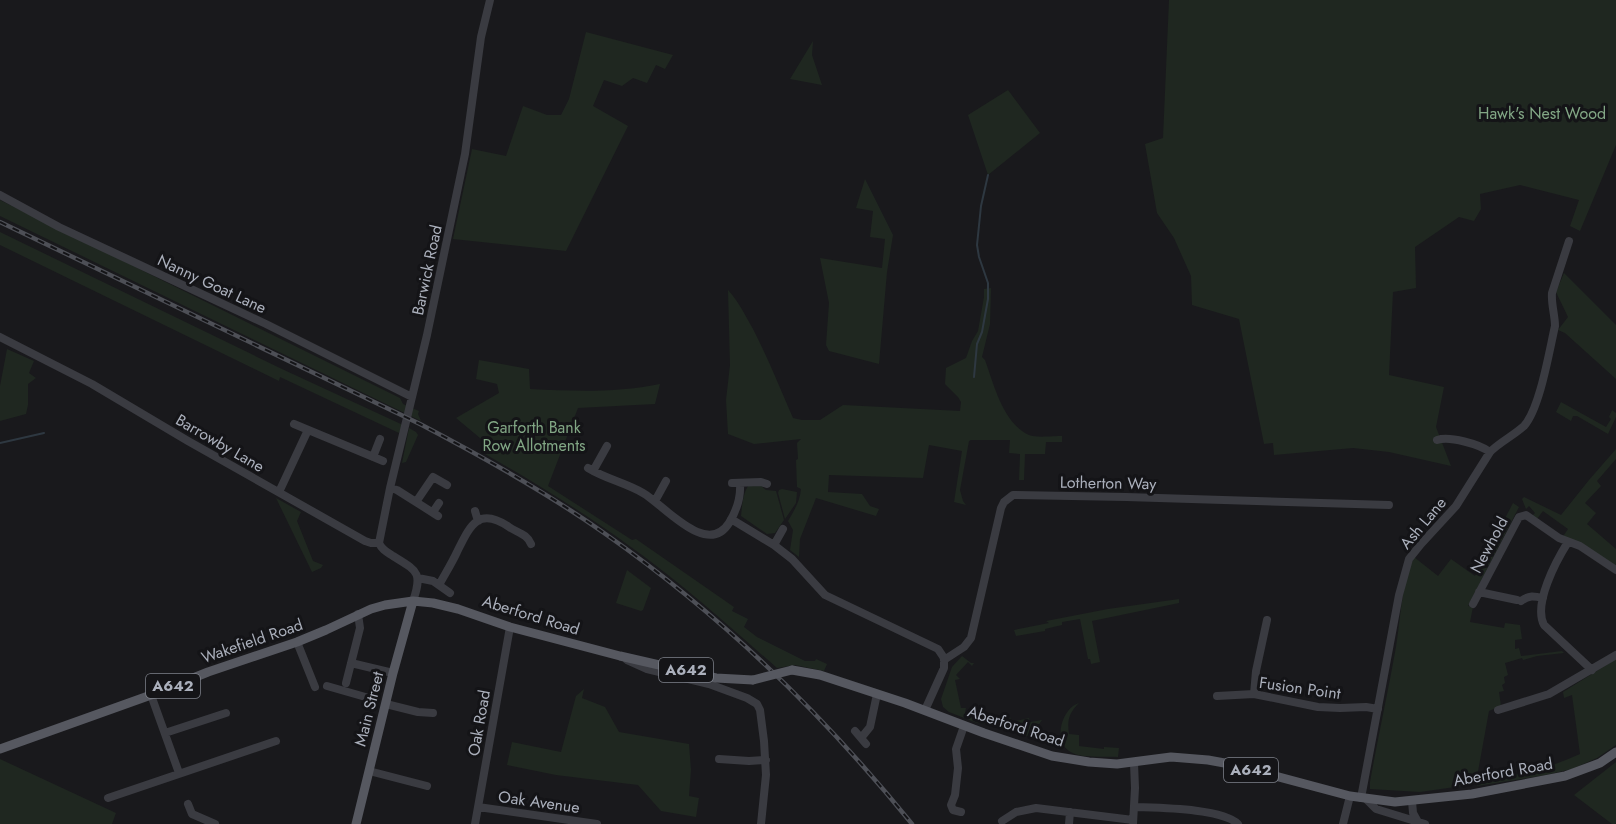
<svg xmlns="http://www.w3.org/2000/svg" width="1616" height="824" font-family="Jost,sans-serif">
	<rect width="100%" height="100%" fill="#19191c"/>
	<path fill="#1f2720" d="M1169 0H1616V145L1580 231 1570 226 1579 200 1520 185 1480 194 1481 209 1474 221 1459 217 1415 247 1416 288 1393 292 1389 375 1444 387 1436 427 1451 466 1389 452 1353 448 1274 455 1273 443 1264 444 1239 319 1192 305 1191 276 1174 238 1157 213 1145 144 1163 138Z
		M586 32 673 55 665 69 656 65 647 83 633 78 622 86 604 80 593 106 628 126 566 251 453 239 472 149 506 156 523 106 547 115H561L569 99Z
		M813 41 812 55 822 85 790 79Z
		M1008 90 1040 133 988 175 968 115Z
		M865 179 893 235 887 272 879 364 829 351 826 345 829 303 820 258 882 268 885 239 870 237 873 211 856 208Z
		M0 200 400 398 403 404 419 411 418 414 421 421 0 216Z
		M0 232 282 369 403 425 399 433 280 377 279 381 0 245Z
		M1564 273 1616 325V379L1565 333 1558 330 1568 317 1556 292Z
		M991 288 990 324 982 357 985 360C994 385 1003 423 1029 435 1035 438 1054 436 1062 436V442H1046L1045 454H1025L1024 480H1019L1020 454 1009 453 1010 440H971L969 441 960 490 963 501 966 505 954 502 962 451 929 445 923 478 829 475 828 492 862 494 870 506 879 509 876 516 816 498 800 539 799 557 790 550 793 530 788 521C794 511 800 501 801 489L797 487 796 460 798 459 797 443 801 439 754 444 728 434 726 400 730 365 728 290C739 302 745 315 753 329 768 358 780 388 793 418L802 420H820L843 405 960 411 961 402 958 397 945 384 946 368 966 358 972 341 978 331 984 297V289Z
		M7 349 34 361 29 373 36 378 28 384V405L26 414 0 421V386Z
		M479 360 529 369 530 389C574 391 616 393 660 384L655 404 578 408 548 486 632 540 636 539 734 607 732 611 748 619 744 627 757 637 805 661H815L816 659 827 664 824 671 795 665 777 668C746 641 715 613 683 587 622 537 554 493 485 454L495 453 492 448 456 418 499 393 497 384 476 379Z
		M1561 402 1606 427 1611 419 1609 417 1612 410 1616 413V417L1608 434 1577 416H1573L1571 421 1556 412Z
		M409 428 416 432 418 435 406 462 402 463Z
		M1616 449V459L1597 481 1601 486 1585 503 1596 513 1587 524 1616 549V566L1562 538 1568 529 1543 511 1537 519 1532 516 1535 513 1529 506 1526 509 1522 499 1524 497 1561 515 1589 480Z
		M749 485H760L766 490 776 491 784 520 775 533 767 534 741 516C742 506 743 492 749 485Z
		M782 489 797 492 796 503 785 519 778 493 779 490Z
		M276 498 301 512 297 521 313 561 323 565 321 568 312 572Z
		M1513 503 1519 507 1468 606 1473 607 1470 622 1504 628 1505 623 1520 625 1522 639 1515 640V649L1519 648 1521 656 1562 651 1564 653 1537 656 1523 660 1522 658 1505 663 1508 675 1504 677 1505 683 1502 685 1504 691 1499 692 1501 706 1489 711 1477 777 1512 772 1513 775C1537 771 1558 764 1580 754L1572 695 1564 698 1563 692 1616 659V745L1597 758 1572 769 1546 775 1477 786 1476 784 1420 792 1370 789V782C1378 737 1388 692 1396 647 1401 617 1401 586 1414 557L1438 576 1451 559 1475 576Z
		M627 570 651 588 643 610 641 611 616 603Z
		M1179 599V603L1092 621 1100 662 1091 664 1090 659H1088L1080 619 1062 622V625L1045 629V631L1016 636 1014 630 1049 623 1046 621 1108 609Z
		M962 656 971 663H974L972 666 968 662 956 675 960 679 955 680 961 708H966L965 713 1008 722 1010 717 1012 722 1029 718 1030 722 1042 720 1032 734 1027 736 992 725 977 723 949 712 943 707 941 699 942 696 952 667Z
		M584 689 582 698 605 707 619 732 689 744 691 770 689 796 699 798 696 817 661 811 638 785 556 775 507 765 512 742 561 752 576 696Z
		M1079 703C1069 713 1067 720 1069 734L1079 735V746L1104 749V747L1119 748 1118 757C1105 756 1080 759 1069 751 1053 740 1062 708 1079 703Z
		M0 759 116 813 112 824H0Z
		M1616 762V824H1612L1574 795Z"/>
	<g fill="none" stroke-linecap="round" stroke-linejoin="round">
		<path stroke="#2e3841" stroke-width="2" d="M974 377 977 344 982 332 988 299V283L979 257 977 245 981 206 988 175
			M0 443 44 433"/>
		<path stroke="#3a3b41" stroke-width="8" d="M0 195 59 227 266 324 412 397
			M0 337 92 384 188 441 365 541 371 543H379
			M294 424 383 461
			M1437 440C1450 436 1479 444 1490 452
			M373 457 380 439
			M588 468C606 479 626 483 643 493 664 505 707 558 729 523 737 510 741 498 740 483
			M593 471 607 446
			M732 483 761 482 767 484
			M390 488 397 490 438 516
			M279 492 308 430
			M655 501 666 481
			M416 502 433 477 447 485
			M475 511 478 521
			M433 512 439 503
			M731 519 774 545 792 559 825 595 938 649 944 658V668L925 710
			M1568 542C1556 561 1533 604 1544 625L1592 670
			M379 543 390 488 427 335 465 154 481 37 490 0
			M379 543C382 550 387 552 393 556 417 571 423 572 413 601
			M774 545 783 529
			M418 578 433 581 450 593
			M439 585C445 574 452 563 457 552 470 526 478 506 509 527 518 533 527 534 531 544
			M1479 592 1517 600
			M1521 601C1529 595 1534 596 1543 598
			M1473 604 1519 517 1526 515 1559 538 1580 546 1616 570
			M297 642 315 687
			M627 660 647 669 709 684 747 698 757 704 760 710 764 741 766 775 761 824
			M944 660 964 647 971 638 1001 508 1004 502 1013 495 1126 497 1389 505
			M351 663 393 673
			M346 683 360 628 358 614
			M327 686 369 698
			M1254 694 1256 671 1267 620
			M151 695 179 773
			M1217 696 1254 694 1318 707 1340 708 1366 707 1378 709
			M386 704 418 712 433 713
			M1498 710 1549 694 1616 655
			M855 731 866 744
			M165 733 226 713
			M861 738 870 727 877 694
			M719 759 749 761 766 760
			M369 771 427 786
			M108 798 276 741
			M1361 798 1399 595 1409 559 1421 544 1456 506 1490 452C1500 442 1513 436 1524 426 1540 408 1549 352 1555 326 1555 315 1551 304 1552 293L1569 241
			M1366 799 1376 809 1425 824
			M1412 801 1413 813 1418 822
			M188 804 192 814 215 824
			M478 807 597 824
			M1134 807C1157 808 1222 808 1238 824
			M961 812 953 810 951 805 955 795 958 768 956 749 964 726
			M1002 821 1016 812 1036 808 1133 820
			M475 824 510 627
			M1069 824 1070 812
			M1133 824 1135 788 1134 763
			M1343 824 1350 796"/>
		<path stroke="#565860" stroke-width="9" d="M792 670 820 675 905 703 984 733 1052 756 1089 762 1117 764 1171 757 1208 760 1230 764 1350 796 1395 802 1472 794 1565 776 1600 763 1616 752
			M0 749 151 695 208 672 297 642 326 630 371 609 385 605 413 601 433 603 458 609 510 627 620 656 716 678 753 680
			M356 824 393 673 413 601"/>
		<defs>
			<path id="rail" d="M0 222 420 424C483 457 546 492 604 533 720 614 823 714 912 824"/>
		</defs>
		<use href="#rail" stroke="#4d4f56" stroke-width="4.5"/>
		<use href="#rail" stroke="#141417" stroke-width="2" stroke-dasharray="7" stroke-linecap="butt"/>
		<path stroke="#565860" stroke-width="9" d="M753 680 792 670"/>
	</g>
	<g text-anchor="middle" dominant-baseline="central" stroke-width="6" stroke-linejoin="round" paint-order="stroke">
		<g fill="#141417" stroke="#7e818a" stroke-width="1.5">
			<rect x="659" y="658" width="54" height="24" rx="4.5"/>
			<rect x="146" y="674" width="54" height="24" rx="4.5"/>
			<rect x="1224" y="758" width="54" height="24" rx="4.5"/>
		</g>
		<g font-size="15" font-weight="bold" fill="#abb0bc">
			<text x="686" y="670">A642</text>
			<text x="173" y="686">A642</text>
			<text x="1251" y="770">A642</text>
		</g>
		<g font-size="16" fill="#82a785" stroke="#141417">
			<text x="1542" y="113">Hawk's Nest Wood</text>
			<text x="534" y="427">Garforth Bank<tspan x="534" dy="18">Row Allotments</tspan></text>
		</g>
		<g font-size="16" fill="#abb0bc" stroke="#141417">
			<text transform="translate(427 270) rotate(-78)">Barwick Road</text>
			<text transform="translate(212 284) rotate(25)">Nanny Goat Lane</text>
			<text transform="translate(220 443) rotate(30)">Barrowby Lane</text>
			<text transform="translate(1108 483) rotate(1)">Lotherton Way</text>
			<text transform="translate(1423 523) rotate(-50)">Ash Lane</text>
			<text transform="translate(1489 545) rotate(-62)">Newhold</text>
			<text transform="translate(531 615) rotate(17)">Aberford Road</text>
			<text transform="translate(252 641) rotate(-19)">Wakefield Road</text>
			<text transform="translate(1300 688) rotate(8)">Fusion Point</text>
			<text transform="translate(369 709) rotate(-76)">Main Street</text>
			<text transform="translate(479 723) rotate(-80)">Oak Road</text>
			<text transform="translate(1016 726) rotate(18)">Aberford Road</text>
			<text transform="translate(1503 772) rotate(-10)">Aberford Road</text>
			<text transform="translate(539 802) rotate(8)">Oak Avenue</text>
		</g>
	</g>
</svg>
